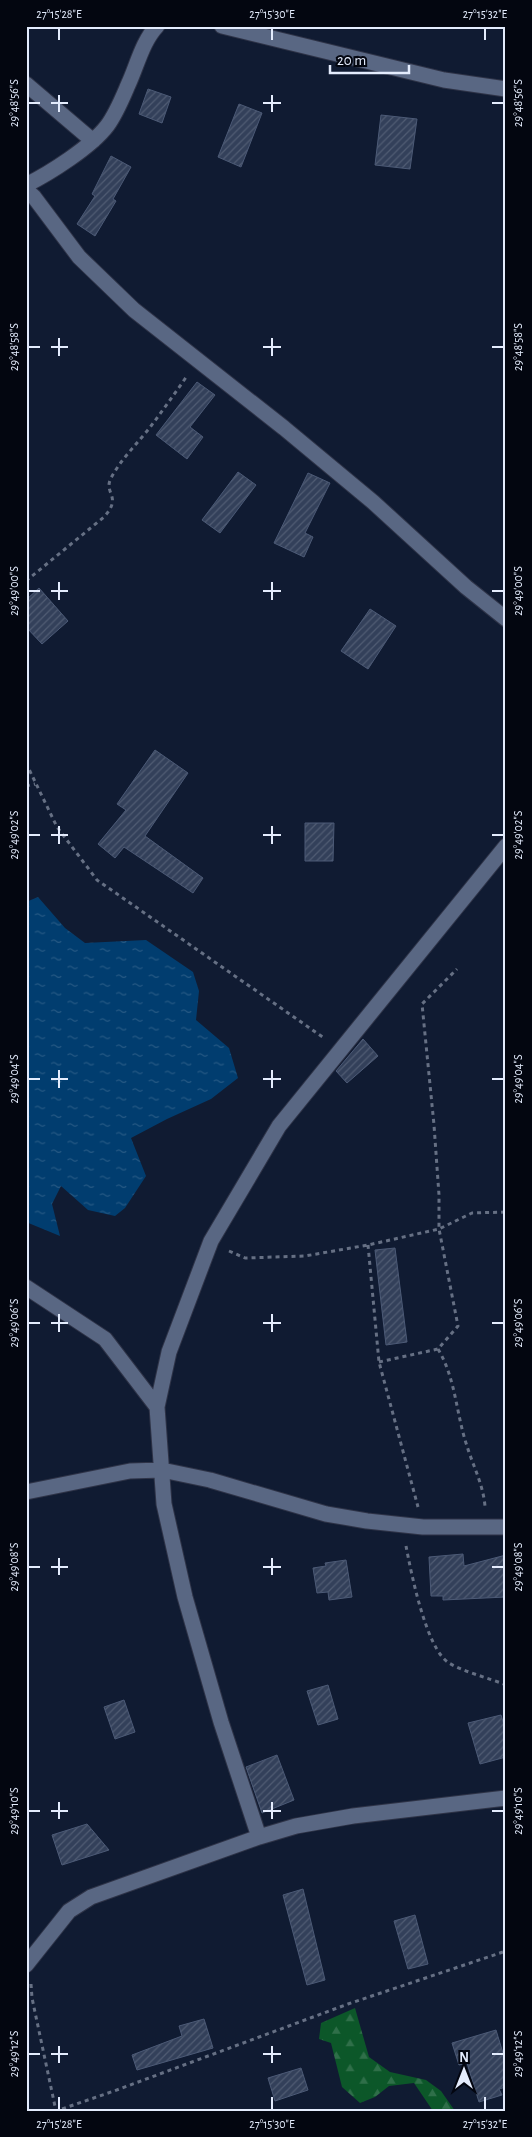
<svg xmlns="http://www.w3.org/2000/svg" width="532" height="2137" font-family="'Alegreya Sans',sans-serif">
	<defs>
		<pattern id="forest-firs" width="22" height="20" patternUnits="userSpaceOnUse" patternTransform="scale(1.25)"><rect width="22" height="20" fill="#0c5729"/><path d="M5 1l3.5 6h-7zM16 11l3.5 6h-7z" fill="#2f6f49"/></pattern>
		<pattern id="water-ripples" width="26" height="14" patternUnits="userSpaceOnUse" patternTransform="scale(1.25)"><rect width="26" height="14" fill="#013d6f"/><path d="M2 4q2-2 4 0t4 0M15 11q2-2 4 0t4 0" fill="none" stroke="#265984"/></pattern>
		<pattern id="building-hatch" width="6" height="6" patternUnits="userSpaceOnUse" patternTransform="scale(1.25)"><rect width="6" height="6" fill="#33405a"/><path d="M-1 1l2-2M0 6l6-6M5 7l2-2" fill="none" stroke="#505c73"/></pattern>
	</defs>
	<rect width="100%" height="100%" fill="#101b32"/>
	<path fill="url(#forest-firs)" d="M355 2008 369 2057 390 2072 426 2080 441 2091 455 2111H433L414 2083 389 2086 375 2097 360 2103 342 2087 331 2043 319 2039 321 2023Z"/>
	<path fill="url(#water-ripples)" d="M38 897 65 928 85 943 146 940 193 972 199 991 196 1020 229 1048 238 1078 211 1099 167 1119 131 1138 146 1176 125 1208 115 1216 88 1210 61 1186 52 1204 60 1236 26 1222V902Z"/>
	<path fill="url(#building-hatch)" stroke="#4c5a76" d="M148 89 171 97 162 123 139 114Z
		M239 104 262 113 241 167 218 157Z
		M381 115 417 119 410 169 375 165Z
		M111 156 131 167 113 199 116 201 95 236 77 224 95 196 92 194Z
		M197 382 215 395 190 427 203 437 187 459 156 435Z
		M238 472 256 485 220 533 202 520Z
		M308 473 330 483 305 533 313 537 304 557 274 543Z
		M39 588 68 621 42 644 26 627V600Z
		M370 609 396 626 368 669 341 651Z
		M155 750 188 773 145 836 203 878 193 893 124 847 115 858 98 844 126 810 117 804Z
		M305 823H334L333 861H305Z
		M363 1039 378 1056 347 1083 336 1071Z
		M395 1248 407 1342 386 1345 375 1250Z
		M463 1554 464 1566 506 1555V1597L443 1600V1596H431L429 1557Z
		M346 1560 352 1597 329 1600 328 1592 317 1593 313 1568 326 1566 325 1563Z
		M328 1685 338 1719 318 1725 307 1691Z
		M124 1700 135 1732 115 1739 104 1707Z
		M501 1715 506 1732V1757L480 1764 468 1723Z
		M277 1755 294 1800 262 1813 246 1767Z
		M87 1824 109 1850 62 1865 52 1835Z
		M303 1889 325 1980 307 1985 283 1895Z
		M415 1915 428 1964 408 1969 394 1921Z
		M204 2019 213 2048 137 2070 132 2055 182 2036 179 2026Z
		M496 2030 506 2063V2087L499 2089 502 2095 479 2102 467 2063 459 2065 452 2043Z
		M301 2068 308 2090 275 2101 268 2078Z"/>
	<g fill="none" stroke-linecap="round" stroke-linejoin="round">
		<defs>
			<path id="minor" d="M222 26 444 80 506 89
				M26 84 93 141
				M26 185C50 173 91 147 107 126 116 114 122 99 128 85 137 66 142 42 157 26
				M26 190 34 197 79 257 134 310 284 428 373 502 466 587 506 619
				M26 1287 105 1339 157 1407
				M26 1492 130 1471 162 1470 210 1480 326 1514 367 1521 423 1527H506
				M259 1837 221 1722 185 1597 164 1504 157 1407 169 1352 211 1241 279 1126 506 846
				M26 1965 69 1911 91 1897 259 1837 296 1826 353 1816 506 1798"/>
		</defs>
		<use href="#minor" stroke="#2e3347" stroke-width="17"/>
		<path stroke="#667084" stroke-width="3" stroke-dasharray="4 4" stroke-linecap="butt" d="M26 581 104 517C123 496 103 494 111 478 121 459 138 443 151 426 163 410 175 393 187 376
			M26 763 57 827 97 880 324 1038
			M26 786 35 784
			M368 1245 379 1362 418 1507
			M229 1251 245 1258 305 1256 368 1245 439 1229 472 1213 506 1212
			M438 1349C456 1379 456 1414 467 1446 473 1466 483 1484 485 1506
			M379 1362 438 1349 458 1326 439 1229V1195L434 1125 422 1004 457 969
			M406 1546C411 1572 426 1649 449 1663 464 1672 489 1678 506 1685
			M31 1984 32 1998 56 2111 114 2091 348 2004 506 1951"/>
		<use href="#minor" stroke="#596783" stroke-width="15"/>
	</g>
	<path fill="none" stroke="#e4ecfd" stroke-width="2" d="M59 28V40M272 28V40M485 28V40M59 95V112M272 95V112M28 103H40M51 103H68M263 103H281M492 103H504M59 338V356M272 338V356M28 347H40M51 347H68M263 347H281M492 347H504M59 582V600M272 582V600M28 591H40M51 591H68M263 591H281M492 591H504M59 826V844M272 826V844M28 835H40M51 835H68M263 835H281M492 835H504M59 1070V1088M272 1070V1088M28 1079H40M51 1079H68M263 1079H281M492 1079H504M59 1314V1332M272 1314V1332M28 1323H40M51 1323H68M263 1323H281M492 1323H504M59 1558V1575M272 1558V1575M28 1567H40M51 1567H68M263 1567H281M492 1567H504M59 1802V1819M272 1802V1819M28 1811H40M51 1811H68M263 1811H281M492 1811H504M59 2046V2063M272 2046V2063M28 2054H40M51 2054H68M263 2054H281M492 2054H504M59 2097V2110M272 2097V2110M485 2097V2110"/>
	<rect width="532" height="2137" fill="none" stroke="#030610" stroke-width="55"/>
	<g transform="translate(464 2070)" stroke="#030610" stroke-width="4" paint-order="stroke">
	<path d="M0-4L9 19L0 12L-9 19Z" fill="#e4ecfd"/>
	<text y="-8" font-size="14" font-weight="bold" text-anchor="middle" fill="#e4ecfd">N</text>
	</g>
	<path d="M330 65v8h79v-8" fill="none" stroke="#e4ecfd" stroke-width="2.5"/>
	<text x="337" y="65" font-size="15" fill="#e4ecfd" stroke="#030610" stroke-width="4" paint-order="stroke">20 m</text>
	<rect x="28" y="28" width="476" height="2082" fill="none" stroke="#e4ecfd" stroke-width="2"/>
	<g font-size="12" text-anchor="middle" fill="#e4ecfd">
		<text x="59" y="18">27°15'28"E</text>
		<text x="272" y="18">27°15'30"E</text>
		<text x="485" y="18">27°15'32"E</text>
		<text transform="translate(14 103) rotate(-90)" y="4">29°48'56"S</text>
		<text transform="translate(518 103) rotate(-90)" y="4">29°48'56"S</text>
		<text transform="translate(14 347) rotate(-90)" y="4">29°48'58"S</text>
		<text transform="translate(518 347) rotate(-90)" y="4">29°48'58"S</text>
		<text transform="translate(14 591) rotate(-90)" y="4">29°49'00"S</text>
		<text transform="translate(518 591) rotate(-90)" y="4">29°49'00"S</text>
		<text transform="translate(14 835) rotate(-90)" y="4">29°49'02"S</text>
		<text transform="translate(518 835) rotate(-90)" y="4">29°49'02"S</text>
		<text transform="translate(14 1079) rotate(-90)" y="4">29°49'04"S</text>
		<text transform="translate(518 1079) rotate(-90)" y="4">29°49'04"S</text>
		<text transform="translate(14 1323) rotate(-90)" y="4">29°49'06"S</text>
		<text transform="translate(518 1323) rotate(-90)" y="4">29°49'06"S</text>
		<text transform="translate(14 1567) rotate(-90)" y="4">29°49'08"S</text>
		<text transform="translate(518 1567) rotate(-90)" y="4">29°49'08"S</text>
		<text transform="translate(14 1811) rotate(-90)" y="4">29°49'10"S</text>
		<text transform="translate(518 1811) rotate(-90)" y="4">29°49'10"S</text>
		<text transform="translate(14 2054) rotate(-90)" y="4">29°49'12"S</text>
		<text transform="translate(518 2054) rotate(-90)" y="4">29°49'12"S</text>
		<text x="59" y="2128">27°15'28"E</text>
		<text x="272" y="2128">27°15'30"E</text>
		<text x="485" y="2128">27°15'32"E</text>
	</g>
</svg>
